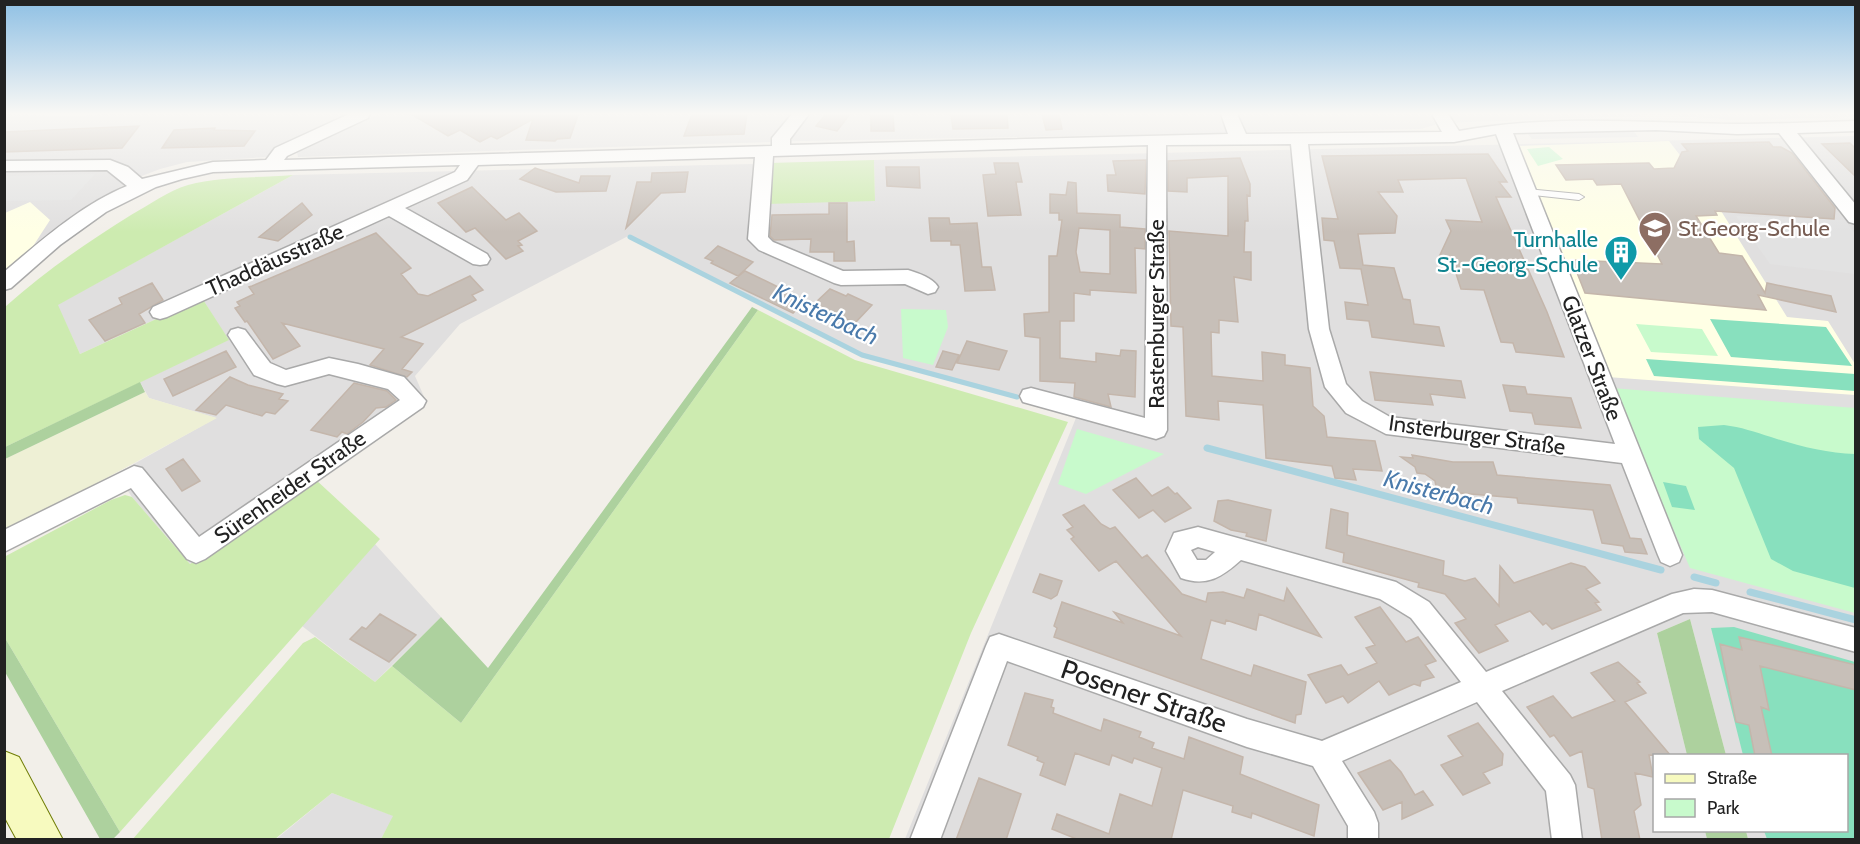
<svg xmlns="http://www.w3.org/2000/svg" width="1860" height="844" font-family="Cabin,sans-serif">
	<rect width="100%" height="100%" fill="#f2efe9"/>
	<path fill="#e0dfdf" d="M5 114 71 116 107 114H352L276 149 266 157 187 162 160 169 134 179 104 197 5 277Z
		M379 114H1222L1229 133 801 141 298 157 297 152Z
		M1236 114H1855L1856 117 1735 120 1666 115 1441 123 1421 129 1244 132Z
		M1855 136V839H1748L1746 831 1846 830V756L1726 755 1690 619 1657 633 1687 755 1654 756V830L1705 831 1707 839H905L1078 413 861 353 630 235 460 324 415 376 425 399 190 564 132 497 116 474 216 418 149 398 140 382 228 340 202 298 80 354 57 305 293 175 752 164 875 201 874 160Z
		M375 544 441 617 375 682 302 626Z
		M332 793 394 816 381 839 275 840Z"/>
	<path fill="#ffffe5" d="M1669 141 1713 198 1787 317 1828 321 1855 364V395L1607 377 1515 146Z
		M30 202 50 220 28 254 5 274V213Z"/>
	<path fill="#eef0d5" d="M145 392 149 398 217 418 5 533V459Z"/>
	<path fill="#cdebb0" d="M874 160 875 201 765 204 769 163Z
		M293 175 58 305 80 354 202 298 229 340 5 447V307C44 272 86 243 131 215 149 205 168 191 188 185 221 176 259 178 293 175Z
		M758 310 855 360 1068 422 971 633 889 839H381L393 816 332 793 275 839 132 840 303 643 315 637 375 682 392 666 461 723Z
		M315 479 380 539 120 832 5 638 4 557 111 500 125 495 132 497 190 564Z"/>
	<path fill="#add19e" d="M752 307 758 310 461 723 392 666 441 617 488 668Z
		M140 382 145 392 5 459V447Z
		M1690 619 1726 755H1687L1657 633Z
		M5 638 120 832 113 839H100L5 672Z
		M1705 831H1746L1748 839H1707Z"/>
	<path fill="#c8facc" d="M1549 147 1563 159 1538 166 1527 149Z
		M901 309 946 310 948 327 933 365 903 358Z
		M1636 324 1702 329 1718 356 1651 352Z
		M1612 388 1855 408V613L1690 568Z
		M1077 429 1164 454 1086 494 1058 484Z"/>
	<path fill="#88e0be" d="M1710 319 1826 327 1852 366 1731 357Z
		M1646 359 1855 374V391L1654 376Z
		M1724 425C1741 427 1755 432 1771 437 1798 446 1827 453 1855 454V588L1793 571 1771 559 1734 468 1699 439 1698 427Z
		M1663 482 1686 486 1695 510 1672 507Z
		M1734 627 1855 662V839H1767L1764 831 1846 830V756L1743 755 1711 628Z"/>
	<path fill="#e2e2e2" d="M1633 130 1638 137 1532 139 1527 133Z
		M95 174 71 200 5 201V176Z
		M1736 216 1845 220 1855 234V274L1770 264Z"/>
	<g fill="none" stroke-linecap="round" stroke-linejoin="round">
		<path stroke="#aad3df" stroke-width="5" d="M630 237 862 355 1017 397"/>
		<path stroke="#aad3df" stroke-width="7" d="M1207 448 1661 570
			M1694 577 1716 583
			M1750 592 1856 620"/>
	</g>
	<path fill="#c7bfb8" stroke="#c4b6ab" stroke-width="1.5" fill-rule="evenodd" d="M411 114H542L538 116 578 115 570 138 557 139 555 141 526 140 533 119 497 139 491 136 480 142 460 130 448 136Z
		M692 114H747L744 134 684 136Z
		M826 114H850L837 131 816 126Z
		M871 114H893L894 131H871Z
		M951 114H1007L1008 128 953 129Z
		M1042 114H1059L1062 129 1046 130Z
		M139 126 122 148 4 152V132Z
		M215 128 214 130 255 131 244 146 162 148 174 130Z
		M1769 142 1773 147H1781L1792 153 1835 208 1834 219 1715 211 1717 215 1696 216 1719 253 1742 256 1765 293 1767 283 1831 296 1836 312 1758 295 1766 310 1585 293 1572 260 1662 264 1621 184 1597 185 1593 179 1566 180 1556 165 1649 163 1654 169 1674 168 1682 152 1688 151 1682 144Z
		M1850 143 1856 149V177L1822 144Z
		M1488 154 1507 182H1499L1511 197H1496L1547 312 1564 357 1516 352 1513 343 1501 342 1484 290 1461 289 1451 258 1439 257 1451 231 1446 220 1482 222 1466 178 1398 180 1403 192H1378L1397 216 1395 233 1358 234 1363 265 1394 268 1403 299 1410 300 1414 324 1439 327 1444 346 1372 337 1369 321 1347 319 1345 302 1368 305 1361 269 1340 268 1334 241 1324 240 1322 218 1338 219 1322 156Z
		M1240 158 1250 184V196L1247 195 1248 221H1245L1244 252H1251V280L1234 277 1238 322 1219 320V333L1211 332 1212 376 1263 381 1262 352 1285 355V365L1310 368 1313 406 1324 416 1327 437 1375 441 1382 471 1353 469 1356 480 1335 478 1332 466 1266 458 1263 405 1218 401 1219 420 1186 416 1183 327 1171 326 1169 231 1228 236V176L1187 178V192L1168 191V161Z
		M1146 160 1145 194 1108 191 1107 175H1116L1113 161Z
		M994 163H1018L1022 182H1016L1021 215 988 216 983 175 996 174Z
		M886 167H919L920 188 887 186Z
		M535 168 579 183 581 176H610L606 191 556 192 520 179Z
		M688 172 685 192 661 193 626 228 637 182H651L652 173Z
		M1068 182 1076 183 1077 213 1120 215V227L1145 229V249L1135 248 1136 293 1090 290V295L1074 293V321H1060V358L1096 362V353L1120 356 1121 350 1136 351 1135 397 1108 394 1111 407 1074 397 1075 383 1040 381V338L1025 336 1024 314 1049 312V256H1057L1062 220H1059V213H1050V194L1066 195ZM1079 228 1110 230V274L1080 272 1076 252Z
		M472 187 506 220 519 213 537 231 518 241 522 245 518 246 523 251 506 259 475 228 466 232 438 203Z
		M302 203 312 215 278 241 259 237Z
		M829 203H847V242L854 241 855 261H834V252H810L811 239 774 240 770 236 772 215 829 214Z
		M929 218H949L950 224 977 223 982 267H991L995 290 965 291 960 245H951V241H931Z
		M376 233 411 268 401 274 418 294 428 296 470 276 483 290 472 295 476 300 401 337 423 344 402 369 412 372 407 377 370 365 384 349 282 323 300 346 273 359 247 321 245 322 235 308 240 306 237 302 254 294 249 287 252 286Z
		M718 246 753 262 738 276 711 263 713 261 705 258Z
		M745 271 772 284 806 301 793 313 730 283Z
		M152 283 163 300 139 314 145 323 105 341 89 320 122 304 119 298Z
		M830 289 846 296 848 294 872 305 855 323 814 304Z
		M967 341 1007 351 999 370 957 363Z
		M226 351 236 367 173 396 164 379Z
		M943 351 959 355 952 370 936 367Z
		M1370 372 1461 381 1465 398 1430 394 1433 405 1375 400Z
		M230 377 248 385 283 394 279 399 288 401 275 414 266 412 262 416 226 405 216 415 196 410Z
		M354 383 387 391 396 400 386 407 376 408 363 422 347 434 342 432 337 437 311 430Z
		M1503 385 1525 387 1527 394 1571 398 1581 428 1535 424 1532 413 1510 411Z
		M1412 455 1453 462H1493L1497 475 1610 485 1630 538 1641 539 1647 554 1625 552 1623 546 1602 543 1593 510 1518 503 1517 498 1437 491 1435 481 1425 474 1417 473 1415 467 1401 457 1413 458Z
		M183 459 200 481 182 491 166 469Z
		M1136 478 1152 496 1168 487 1175 494 1177 493 1191 508 1165 522 1153 510 1139 518 1113 490Z
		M1228 500 1271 510 1266 541 1246 536 1247 533 1231 530 1214 521 1218 501Z
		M1084 505 1101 524 1110 529 1115 527 1142 558 1147 555 1182 594 1206 602 1208 593 1223 592 1244 598 1247 589 1284 601 1287 588 1321 637 1259 614 1256 630 1226 620 1225 624 1211 620 1201 659 1251 676 1254 665 1306 682 1301 714 1296 715 1295 723 1054 637 1057 628 1054 626 1062 602 1123 623 1114 612 1181 636 1116 561 1099 571 1071 539 1074 537 1067 530 1073 527 1063 515Z
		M1331 509 1348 513 1347 535 1444 561 1443 575 1465 581 1475 578 1499 606 1500 566 1514 583 1571 563 1585 567 1600 583 1586 589 1599 602 1595 603 1601 610 1552 629 1546 623 1543 625 1530 611 1495 625 1508 641 1479 653 1455 623 1466 619 1445 594 1418 587 1419 583 1343 562 1344 553 1326 548Z
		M1040 574 1062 581 1057 595 1051 599 1033 592Z
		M1380 607 1406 642 1418 637 1436 661 1425 665 1434 677 1421 681 1420 686 1414 684 1389 695 1379 681 1348 703 1343 696 1326 703 1308 675 1341 665 1348 675 1377 663 1366 648 1375 645 1355 617Z
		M380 614 416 635 389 662 350 639 362 627 366 629Z
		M1739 637 1856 665V690L1760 666 1769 710 1761 707 1772 756H1755L1749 725 1736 722 1720 644 1742 650Z
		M1618 662 1640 682 1637 683 1646 693 1625 702 1671 756 1649 755 1653 777 1635 773 1641 805 1634 811 1640 840H1602L1594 789 1588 787 1582 751 1570 756 1554 735 1550 737 1527 707 1553 696 1572 718 1615 701 1591 673Z
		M1025 693 1053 700 1051 707 1054 708 1053 713 1101 731 1104 719 1141 732 1139 737 1154 743 1152 748 1184 759 1189 737 1243 757 1240 774 1319 805 1314 836 1252 813 1251 818 1232 812 1233 806 1183 790 1171 840H1079L1052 829 1057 814 1109 834 1120 794 1152 806 1162 768 1134 758 1132 763 1112 755 1109 765 1075 753 1065 785 1040 775 1044 763 1037 760 1038 757 1008 745Z
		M1478 723 1503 754 1502 765 1483 773 1490 783 1463 795 1441 765 1463 756 1448 736Z
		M1390 760 1401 772 1415 795 1423 791 1433 805 1402 819V802L1383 810 1358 773Z
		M979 778 1021 794 1006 840H956Z"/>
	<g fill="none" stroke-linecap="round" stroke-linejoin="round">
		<defs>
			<path id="lane" d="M1527 189 1579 194 1584 197 1579 200 1524 194V190Z"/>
			<path id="street" d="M349 114H370L368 118 287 156 284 160 772 146V138L792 114H809L790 139V145L1228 134 1221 114H1237L1246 134 1442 132 1432 114H1448L1459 131C1550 114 1644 123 1737 124 1776 124 1816 122 1856 121V131L1797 133 1856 205V224L1849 222 1779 133 1737 134 1656 130 1513 133 1682 555 1679 562 1670 566 1661 562 1658 555 1622 463 1386 434 1346 413 1325 387 1309 329 1291 144 1166 145 1167 430 1164 436 1156 439 1023 402 1020 396 1023 390 1031 388 1145 418 1148 145 773 156 768 237 773 242 843 271 908 270C918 273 933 278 938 287L935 292 928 294 905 284 841 285 834 283 759 250 748 239 755 157 478 165 467 180 405 208 487 254 490 259 487 264 480 265 473 264 389 216 167 317 160 319 153 317 150 312 153 307 455 172 460 165 213 172 182 179 156 187 106 212 60 245 11 288 4 290V272C42 240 81 205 127 186L107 170 4 171V161L110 160 128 167 142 179 213 162 266 160 275 148ZM1496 134 1615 444 1390 417 1362 401 1346 384 1329 329 1308 144 1454 142Z
				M238 328 245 330 270 363 286 370 329 358 358 364 404 377 426 401 423 407 205 559 196 563 187 559 131 488 4 552V530L134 466 142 468 199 537 400 400 388 389 329 374 285 386 277 384 254 375 228 335 231 330Z
				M1198 527 1396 582 1429 602 1486 672 1672 594 1694 589 1712 590 1856 628V652L1712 612 1683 613 1502 691 1570 775 1575 785 1582 840H1552L1546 791 1477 702 1342 761 1374 812 1378 823V840H1348V826L1313 766 1247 747 1007 661 940 840H910L986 646 990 637 999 634 1247 719 1322 741 1461 682 1411 618 1380 599 1241 560C1222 577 1207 587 1181 578L1166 551 1174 533ZM1198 547 1215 552 1206 560H1197L1191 550Z"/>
			<path id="secondary" d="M4 751 19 757 63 840H17L4 816Z"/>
		</defs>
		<use href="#lane" stroke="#a9a9a9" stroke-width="2"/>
		<use href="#street" stroke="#a9a9a9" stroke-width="3"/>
		<use href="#secondary" stroke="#707d05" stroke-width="2"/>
		<use href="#lane" fill="#fff" fill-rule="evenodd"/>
		<use href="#street" fill="#fff" fill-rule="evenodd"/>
		<use href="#secondary" fill="#f7fabf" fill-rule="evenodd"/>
	</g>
	<linearGradient id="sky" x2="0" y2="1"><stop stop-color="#8fc0e4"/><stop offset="0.49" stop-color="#f9f8f5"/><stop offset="1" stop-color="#f9f8f5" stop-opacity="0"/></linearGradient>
	<rect width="1860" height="232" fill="url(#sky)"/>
	<defs>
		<symbol id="school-pin" viewBox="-11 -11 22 30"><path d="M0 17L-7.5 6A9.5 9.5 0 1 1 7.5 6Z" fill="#8d6e63" stroke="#fff"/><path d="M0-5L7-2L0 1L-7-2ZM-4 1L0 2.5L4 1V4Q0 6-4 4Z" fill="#fff"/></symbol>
		<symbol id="building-pin" viewBox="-11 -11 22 30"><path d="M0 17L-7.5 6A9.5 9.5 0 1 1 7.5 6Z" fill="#0f9aa8" stroke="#fff"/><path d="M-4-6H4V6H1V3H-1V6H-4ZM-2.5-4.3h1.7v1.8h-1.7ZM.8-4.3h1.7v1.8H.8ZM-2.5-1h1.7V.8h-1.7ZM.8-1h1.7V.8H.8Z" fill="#fff"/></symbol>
	</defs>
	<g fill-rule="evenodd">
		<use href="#school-pin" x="1636" y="209" width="38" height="52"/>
		<use href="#building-pin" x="1602" y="233" width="38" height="52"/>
	</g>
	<g text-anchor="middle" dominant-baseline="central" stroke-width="4.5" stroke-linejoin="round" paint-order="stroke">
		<g font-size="22" fill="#785e54" stroke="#fff" text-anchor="start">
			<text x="1678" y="228">St.Georg-Schule</text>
		</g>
		<g font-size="22" fill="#0d838f" stroke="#fff" text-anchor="end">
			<text x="1598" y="239">Turnhalle<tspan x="1598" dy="25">St.-Georg-Schule</tspan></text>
		</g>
		<g font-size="22" fill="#222" stroke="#fff">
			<text transform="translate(275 260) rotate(-24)">Thaddäusstraße</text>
			<text transform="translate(1156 314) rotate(-90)">Rastenburger Straße</text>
			<text transform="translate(1592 358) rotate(69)">Glatzer Straße</text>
			<text transform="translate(1477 435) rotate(8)">Insterburger Straße</text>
			<text transform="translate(290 487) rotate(-35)">Sürenheider Straße</text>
		</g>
		<g font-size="24" font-style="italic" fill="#4a7aab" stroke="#fff">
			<text transform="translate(826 314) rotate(25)">Knisterbach</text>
			<text transform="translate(1439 492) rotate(15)">Knisterbach</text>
		</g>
		<g font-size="27" fill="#222" stroke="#fff">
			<text transform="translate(1144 696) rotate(19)">Posener Straße</text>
		</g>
	</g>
	<rect width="1860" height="844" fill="none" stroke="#222222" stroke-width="12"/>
	<rect x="1653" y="754" width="195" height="78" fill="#ffffff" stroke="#a7a7a7" stroke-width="1.5"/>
	<rect x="1665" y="774" width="30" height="9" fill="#f7fabf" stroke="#a7a7a7" stroke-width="1.5"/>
	<text x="1707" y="784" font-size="18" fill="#222222">Straße</text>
	<rect x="1665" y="799" width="30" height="18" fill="#c8facc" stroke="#a7a7a7" stroke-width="1.5"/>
	<text x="1707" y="814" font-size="18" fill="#222222">Park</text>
</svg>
